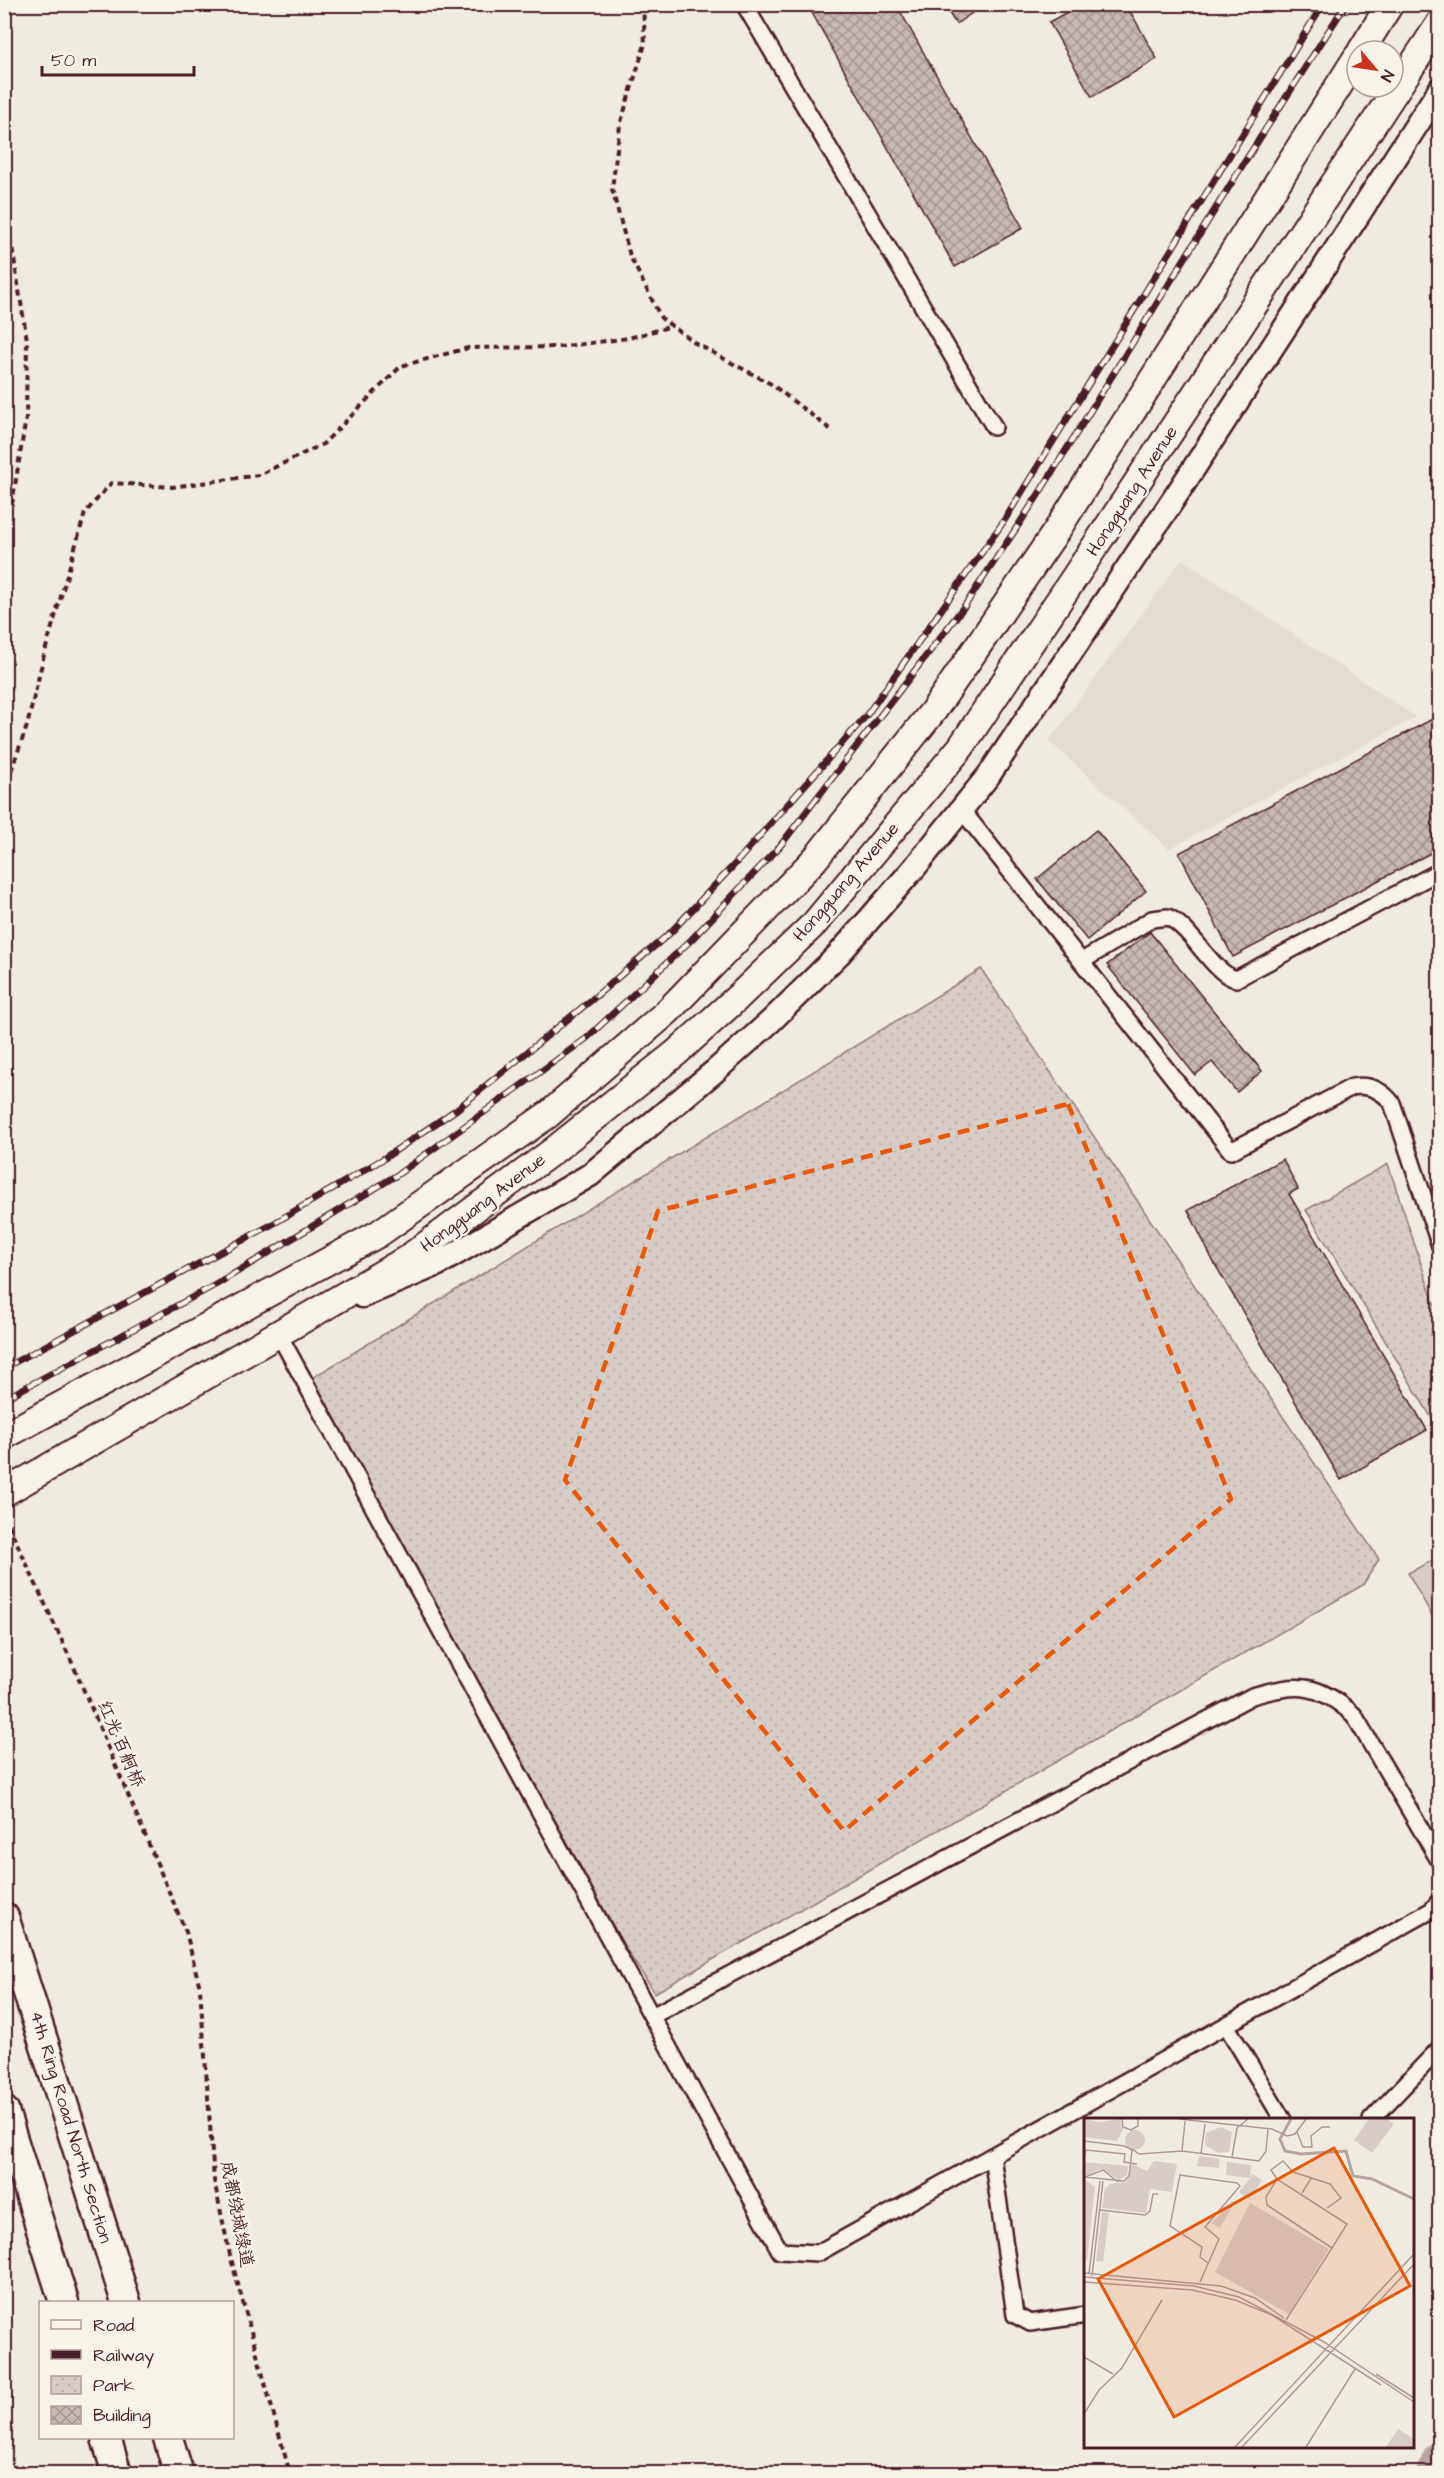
<svg xmlns="http://www.w3.org/2000/svg" width="1444" height="2478" font-family="'Architects Daughter','LXGW WenKai TC',sans-serif">
	<defs>
		<pattern id="park-dots" width="8" height="8" patternUnits="userSpaceOnUse" patternTransform="scale(1.5)"><rect width="8" height="8" fill="#d8cdc6"/><path d="M2 2h.1M6 6h.1" fill="none" stroke="#bbb0aa" stroke-width="1.8" stroke-linecap="round"/></pattern>
		<pattern id="building-cross-hatch" width="8" height="8" patternUnits="userSpaceOnUse" patternTransform="scale(1.5)"><rect width="8" height="8" fill="#c6b8b3"/><path d="M0 0l8 8M0 8l8-8" fill="none" stroke="#a39592"/></pattern>
	</defs>
	<rect width="100%" height="100%" fill="#f0ebe0"/>
	<filter id="ink" filterUnits="userSpaceOnUse"><feTurbulence type="fractalNoise" baseFrequency=".0167" numOctaves="2"/><feDisplacementMap in="SourceGraphic" scale="12" xChannelSelector="R" yChannelSelector="G"/><feConvolveMatrix kernelMatrix="1 2 1 2 8 2 1 2 1" color-interpolation-filters="sRGB"/></filter>
	<g filter="url(#ink)">
		<path fill="#e3dcd2" d="M1182 559 1416 717 1169 849 1049 741Z"/>
		<path fill="#d8cdc6" stroke="#917678" stroke-width="1.5" d="M1439 1557V1628L1408 1573Z"/>
		<path fill="url(#park-dots)" stroke="#917678" stroke-width="1.5" d="M981 969 1379 1559 1363 1585 655 1993 626 1949 312 1378Z
			M1388 1164 1439 1318V1430L1306 1210Z"/>
		<g fill="none" stroke-linecap="round" stroke-linejoin="round">
			<path stroke="#b7a4a2" stroke-width="36" d="M1434 2474 1440 2460"/>
		</g>
		<path fill="url(#building-cross-hatch)" stroke="#4a1f2b" stroke-width="1.5" d="M807 4H896L1023 228 955 267Z
			M943 4H985L956 24Z
			M1081 4H1126L1157 59 1092 97 1049 22Z
			M1440 715V848L1233 957 1179 853Z
			M1096 830 1146 891 1087 940 1037 879Z
			M1150 932 1262 1071 1237 1092 1212 1062 1195 1075 1107 965Z
			M1283 1159 1298 1189 1289 1194 1427 1430 1341 1480 1213 1261 1188 1210Z"/>
		<g fill="none" stroke-linecap="round" stroke-linejoin="round">
			<defs>
				<path id="minor" d="M744 4 994 427
					M961 809 1231 1151 1352 1087C1369 1084 1382 1090 1392 1103L1440 1246
					M1082 961 1152 919 1168 917C1193 929 1213 974 1236 979L1440 871
					M278 1333 780 2251 818 2253 1432 1910 1440 1900
					M652 2016 1252 1696C1298 1683 1317 1682 1354 1715L1440 1862
					M1226 2025 1283 2120
					M1371 2120 1440 2048
					M992 2156 1015 2315 1030 2323 1086 2315"/>
				<path id="secondary" d="M362 1296 438 1264 590 1175 715 1071 771 1021 839 954 915 867 989 775 1179 491 1440 89"/>
				<path id="trunk" d="M1361 51 1390 4
					M4 1436 378 1234 549 1114 667 1012 815 859 934 710 1057 530 1357 57
					M4 1493 407 1259 553 1151 676 1053 737 998 815 923 961 747 1080 569 1440 23"/>
				<path id="motorway" d="M4 1917 126 2302
					M4 2111 64 2302
					M106 2438 117 2474
					M168 2438 179 2474"/>
			</defs>
			<use href="#minor" stroke="#4a1f2b" stroke-width="20"/>
			<use href="#secondary" stroke="#4a1f2b" stroke-width="27"/>
			<use href="#trunk" stroke="#4a1f2b" stroke-width="30"/>
			<use href="#motorway" stroke="#4a1f2b" stroke-width="33"/>
			<path stroke="#4a1f2b" stroke-width="4" stroke-dasharray="6 4.5" stroke-linecap="butt" d="M643 4 645 44 620 125 612 189 630 256 661 318 695 343 771 384 831 430
				M4 230 12 246 27 340 26 418 12 504 4 524
				M4 791 27 726 44 655 85 513 111 483 172 487 259 475 323 444 401 366 468 348 559 347 629 338 672 326
				M4 1515 74 1667 186 1932 200 1988 214 2180 230 2255 290 2474"/>
			<use href="#minor" stroke="#f7f3e8" stroke-width="15"/>
			<use href="#secondary" stroke="#f7f3e8" stroke-width="22"/>
			<use href="#trunk" stroke="#f7f3e8" stroke-width="26"/>
			<use href="#motorway" stroke="#f7f3e8" stroke-width="28"/>
			<defs>
				<path id="rail" d="M4 1368 271 1225 383 1159 457 1109 589 1002 670 933 734 865 866 716 1004 521 1323 4
					M4 1399 217 1284 397 1175 587 1038 691 940 780 846 966 604 1037 497 1242 166 1346 4"/>
			</defs>
			<use href="#rail" stroke="#4a1f2b" stroke-width="7"/>
			<use href="#rail" stroke="#f7f3e8" stroke-width="4.5" stroke-dasharray="14" stroke-linecap="butt"/>
		</g>
	</g>
	<path fill="none" stroke="#e8590c" stroke-width="4.5" stroke-dasharray="12 8" stroke-linejoin="round" d="M1068 1104 1231 1499 844 1831 565 1480 658 1211Z"/>
	<g text-anchor="middle" dominant-baseline="central" stroke-width="4.5" stroke-linejoin="round" paint-order="stroke">
		<g font-size="18" fill="#4a1f2b" stroke="#f7f3e8">
			<text transform="translate(1132 491) rotate(-57)">Hongguang Avenue</text>
			<text transform="translate(846 882) rotate(-49)">Hongguang Avenue</text>
			<text transform="translate(483 1203) rotate(-37)">Hongguang Avenue</text>
			<text transform="translate(121 1744) rotate(67)">红光·百舸桥</text>
			<text transform="translate(71 2127) rotate(73)">4th Ring Road North Section</text>
			<text transform="translate(237 2214) rotate(79)">成都绕城绿道</text>
		</g>
	</g>
	<g transform="translate(1084 2118)">
		<rect width="330" height="330" fill="#f0ebe0"/>
		<path d="M0 1 15 4 36 1 39 11 33 23 0 19ZM285 1H303L310 6 288 35 270 22ZM137 9 148 14 145 34 134 35 121 27 122 15ZM41 22a10 10 0 1 1 20 0a10 10 0 1 1-20 0ZM115 38 136 41 135 50 113 48ZM70 43 93 46 88 74 66 71 62 95 18 90 21 71 26 66 42 64 48 46 63 53ZM0 44 44 48 43 57 35 62 17 51 1 58ZM143 44 167 47 166 59 169 56 178 62 165 81 155 74 166 60 142 57ZM0 61 11 69 3 142H0ZM18 94 25 95 19 144 12 143ZM314 311 330 321V329H302Z" fill="#d8cdc6"/>
		<path d="M148 83 151 84 136 110 128 105ZM166 85 245 131 205 196 131 154Z" fill="#d8cdc6"/>
		<path fill="none" stroke="#b7a4a2" stroke-width="3" d="M207 1 196 21 201 33 217 36 262 33 269 58 288 61 330 81"/>
		<path fill="none" stroke="#ae9998" stroke-width="1.5" d="M38 1 39 9 47 12 54 8V1M95 1 188 11 203 18 211 16 222 1M213 14 219 29H228L227 18 238 9H246M0 23 41 28 48 32 45 58 40 63 0 59M48 31 55 36 98 33 175 43 182 33 184 11M98 33 101 3M117 35 121 6M148 39 153 10 164 1M0 40 2 32 41 36 40 44 53 46M1 59 19 52 34 64M193 61 187 52 199 43 209 54 246 66 257 80 243 90M218 75 228 59M16 92 61 97 66 93 69 76H74M0 155 137 168 171 180 200 200M5 156 16 63M8 158 19 63M0 159 110 168 155 179 240 224 330 284M0 164 108 172 151 182 188 197 297 267M116 164 135 121 121 109 156 68 153 65 96 57 86 108 118 129 116 139 124 145M202 202 248 130 263 106 193 61 182 79 183 87 248 130M0 239 29 256M292 256 330 280M0 296 15 272 38 250 78 182M151 329 330 136M158 329 330 146M222 329 271 251"/>
		<path fill="#e8590c" fill-opacity="0.15" stroke="#e8590c" stroke-width="3" d="M250 30 326 168 90 299 14 161Z"/>
		<rect width="330" height="330" fill="none" stroke="#4a1f2b" stroke-width="3"/>
	</g>
	<rect width="1444" height="2478" fill="none" stroke="#f7f3e8" stroke-width="24"/>
	<rect x="12" y="12" width="1420" height="2454" fill="none" stroke="#4a1f2b" stroke-width="2" filter="url(#ink)"/>
	<rect x="39" y="2301" width="195" height="138" fill="#f7f3e8" stroke="#b29e9c" stroke-width="1.5"/>
	<rect x="51" y="2320" width="30" height="9" fill="#f7f3e8" stroke="#b29e9c" stroke-width="1.5"/>
	<text x="93" y="2331" font-size="18" fill="#4a1f2b">Road</text>
	<rect x="51" y="2350" width="30" height="9" fill="#4a1f2b" stroke="#b29e9c" stroke-width="1.5"/>
	<text x="93" y="2361" font-size="18" fill="#4a1f2b">Railway</text>
	<rect x="51" y="2376" width="30" height="18" fill="url(#park-dots)" stroke="#b29e9c" stroke-width="1.5"/>
	<text x="93" y="2391" font-size="18" fill="#4a1f2b">Park</text>
	<rect x="51" y="2406" width="30" height="18" fill="url(#building-cross-hatch)" stroke="#b29e9c" stroke-width="1.5"/>
	<text x="93" y="2421" font-size="18" fill="#4a1f2b">Building</text>
	<g transform="translate(1375 69) rotate(119)"><circle r="28" fill="#f7f3e8" stroke="#b29e9c" stroke-width="1.5"/>
	<path d="M0-4.5L10 22L0 15L-10 22Z" fill="#c8321e"/>
	<text y="-9" font-size="16" font-weight="bold" text-anchor="middle" fill="#4a1f2b">N</text>
	</g>
	<path d="M42 66v9h152v-9" fill="none" stroke="#4a1f2b" stroke-width="3"/>
	<text x="51" y="66" font-size="18" fill="#4a1f2b" stroke="#f7f3e8" stroke-width="4.5" paint-order="stroke">50 m</text>
</svg>
